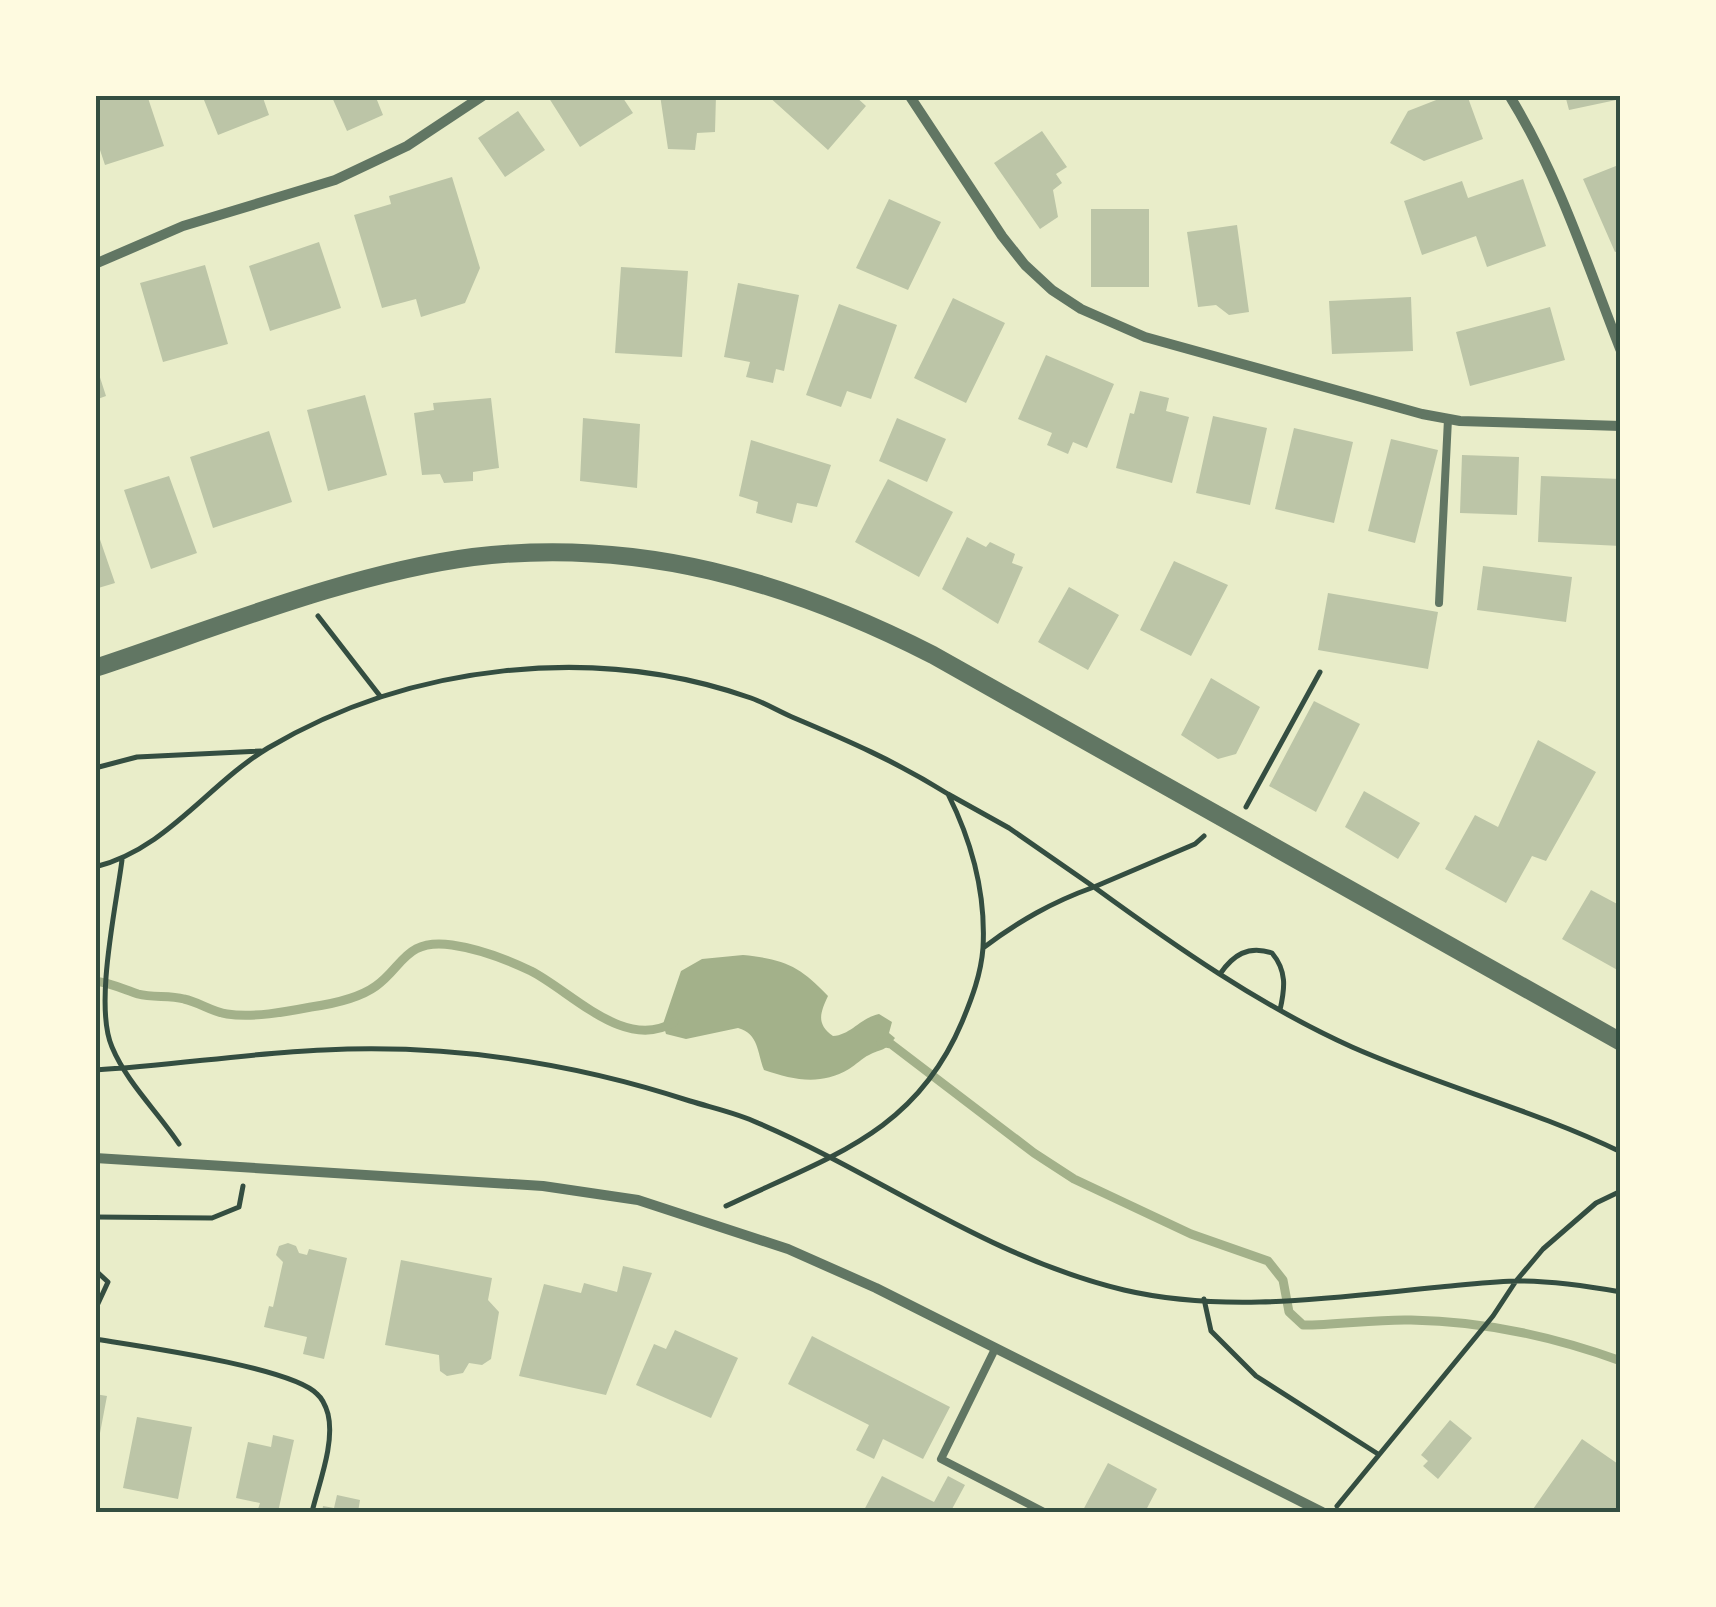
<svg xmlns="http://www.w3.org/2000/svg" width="1716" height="1607" font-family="Barlow,sans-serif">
	<rect width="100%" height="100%" fill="#e9edc9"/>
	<path fill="#a3b18a" d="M743 955C784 959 800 966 828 996 820 1013 816 1024 833 1036 851 1035 860 1018 879 1014L892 1022 889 1033 895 1038C884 1052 883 1048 869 1055 862 1058 856 1065 849 1069 820 1086 794 1080 764 1070 757 1052 759 1034 738 1028L686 1039 666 1034 663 1024 681 971 702 959Z"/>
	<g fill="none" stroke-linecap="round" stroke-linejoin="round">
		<path stroke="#a3b18a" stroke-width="9" d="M95 981C111 983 123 989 138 994 153 998 169 995 184 999 199 1002 212 1012 227 1014 253 1018 285 1012 311 1007 332 1004 358 999 376 986 403 967 405 938 452 945 480 949 506 959 531 971 572 992 625 1052 674 1022
			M881 1042 891 1044 1034 1153 1074 1179 1191 1234 1268 1261 1283 1280 1289 1312 1303 1325C1339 1325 1375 1319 1411 1320 1482 1321 1555 1337 1621 1361"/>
	</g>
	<path fill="#bcc5a7" d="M102 95H147L164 146 105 165 95 135V97Z
		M202 95H262L269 115 218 135Z
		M331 95H375L383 115 347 131Z
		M547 95H621L633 113 580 147Z
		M660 95H716L715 132 697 133 695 150 668 149Z
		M767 95H854L866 106 828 150Z
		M1449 95H1467L1483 139 1424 161 1390 143 1408 111Z
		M1565 95H1621V99L1569 110Z
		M518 111 545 150 505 177 478 138Z
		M1042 131 1067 167 1056 174 1062 183 1053 190 1058 217 1040 229 994 163Z
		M1621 164V250L1615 252 1583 179Z
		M452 177 480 268 465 303 421 317 416 299 382 308 354 215 391 204 389 196Z
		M1523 179 1546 246 1487 267 1476 236 1422 255 1404 201 1462 181 1468 198Z
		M889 199 941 222 908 290 856 268Z
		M1091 209H1149V287H1091Z
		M1237 225 1249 312 1229 315 1216 305 1198 307 1187 232Z
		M319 242 341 308 270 331 249 266Z
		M205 265 228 344 163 362 140 283Z
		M621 267 688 271 682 357 615 353Z
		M738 283 799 295 784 371 776 369 773 383 746 377 750 362 724 357Z
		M1411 297 1413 351 1332 354 1329 301Z
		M953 298 1005 323 966 403 914 378Z
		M839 304 897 325 871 399 847 391 841 407 806 395Z
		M1550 307 1565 360 1470 386 1456 332Z
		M1046 355 1114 384 1087 448 1073 442 1068 454 1047 445 1052 433 1018 419Z
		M95 362 106 396 95 400Z
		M1140 391 1169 398 1166 411 1189 417 1172 483 1116 468 1130 413 1134 414Z
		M365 395 387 475 328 491 307 410Z
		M491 398 499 468 473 472V481L444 483 440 474 422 475 414 413 434 410 433 403Z
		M1213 416 1267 428 1250 505 1196 493Z
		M583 418 640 424 637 488 580 481Z
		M897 418 946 439 927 482 879 461Z
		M1294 428 1353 442 1334 523 1275 509Z
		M269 431 292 502 213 528 190 457Z
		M1391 439 1438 450 1415 543 1368 531Z
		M751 440 831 465 817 507 797 503 792 523 756 513 758 502 739 496Z
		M1462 455 1519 457 1517 515 1460 513Z
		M169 476 197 553 151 569 124 490Z
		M1541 476 1621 479V546L1538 542Z
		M888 479 953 512 919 577 855 542Z
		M95 525 115 583 95 589Z
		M967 537 986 547 990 542 1015 554 1012 563 1023 567 998 624 942 589Z
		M1174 561 1228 585 1191 656 1140 630Z
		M1483 566 1572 577 1566 622 1477 610Z
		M1069 587 1119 615 1088 670 1038 642Z
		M1328 593 1438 612 1428 669 1318 650Z
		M1211 678 1260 707 1236 754 1218 759 1181 735Z
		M1314 701 1360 724 1316 812 1269 786Z
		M1538 740 1596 772 1546 861 1532 856 1506 903 1445 869 1475 815 1498 827Z
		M1364 791 1420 823 1398 859 1345 827Z
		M1591 890 1621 906V972L1562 939Z
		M288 1243 296 1246 299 1253 307 1255 309 1249 347 1258 324 1359 303 1354 307 1337 264 1327 269 1306 273 1307 283 1262 276 1255 279 1246Z
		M401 1260 492 1278 488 1300 499 1312 491 1359 482 1365 469 1363 463 1373 447 1376 440 1371 439 1355 385 1345Z
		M623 1266 652 1273 606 1395 519 1376 544 1284 581 1293 584 1283 617 1292Z
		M675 1330 738 1358 711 1418 636 1385 654 1344 666 1349Z
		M812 1336 950 1407 923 1459 883 1439 874 1459 856 1450 869 1425 788 1384Z
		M95 1394 107 1396 97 1449H95Z
		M137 1417 192 1427 178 1499 123 1488Z
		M1450 1420 1472 1438 1438 1479 1423 1466 1428 1461 1421 1455Z
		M273 1435 294 1440 278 1512H257L260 1503 236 1498 248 1442 271 1447Z
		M1582 1439 1621 1466V1512H1531Z
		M1108 1463 1157 1489 1145 1512H1082Z
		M882 1476 934 1502 948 1476 965 1485 952 1509 959 1512H863Z
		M337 1495 360 1500 358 1512H322L323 1506 334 1508Z"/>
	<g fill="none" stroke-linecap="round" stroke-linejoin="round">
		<path stroke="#344e41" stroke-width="5" d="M318 616 380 696
			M95 768 137 757 261 751
			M1246 807 1320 672
			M122 860C116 907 94 1006 112 1047 127 1083 158 1112 179 1144
			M95 867C167 849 207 785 268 748 410 664 594 643 751 698 765 703 778 711 792 717 849 741 895 761 948 794
			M1094 887C1175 946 1259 1005 1352 1047 1440 1086 1534 1110 1621 1152
			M1094 887 1195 844 1204 836
			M1220 974C1233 955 1248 945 1272 953 1287 971 1285 988 1280 1010
			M95 1070C171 1066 247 1053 324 1050 449 1044 571 1062 690 1101 713 1108 737 1113 758 1123 884 1177 987 1257 1124 1290 1227 1314 1336 1297 1440 1287 1466 1285 1493 1281 1519 1281 1554 1281 1587 1286 1621 1292
			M726 1206C828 1157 915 1134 962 1022 972 998 981 974 983 948 1019 921 1052 902 1094 887L1009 828 948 794C972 842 986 894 983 948
			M95 1217 212 1218 239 1207 243 1186
			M95 1270 108 1282 95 1310
			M1204 1299 1211 1331 1256 1376 1378 1454
			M95 1339C138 1346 291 1367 317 1394 323 1399 326 1407 328 1414 335 1443 319 1483 312 1512
			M1337 1506 1493 1316 1516 1281 1543 1249 1596 1203 1621 1191"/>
		<path stroke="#617663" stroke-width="8" d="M1439 603 1448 419
			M995 1349 941 1459 1044 1512"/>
		<path stroke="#617663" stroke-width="10" d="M909 95 1002 236 1025 265 1052 290 1081 309 1145 337 1422 414 1460 421 1621 426
			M1509 95C1558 174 1587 264 1621 351
			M95 264 183 226 335 180 407 146 484 95
			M95 1158 543 1186 638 1200 788 1249 876 1288 1322 1512"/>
		<path stroke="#617663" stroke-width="18" d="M95 668C213 629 350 573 473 557 638 537 788 581 933 655L1621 1042"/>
	</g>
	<rect width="1716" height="1607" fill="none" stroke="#fefae0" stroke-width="195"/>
	<rect x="98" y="98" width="1520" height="1412" fill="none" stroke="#344e41" stroke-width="4"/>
</svg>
